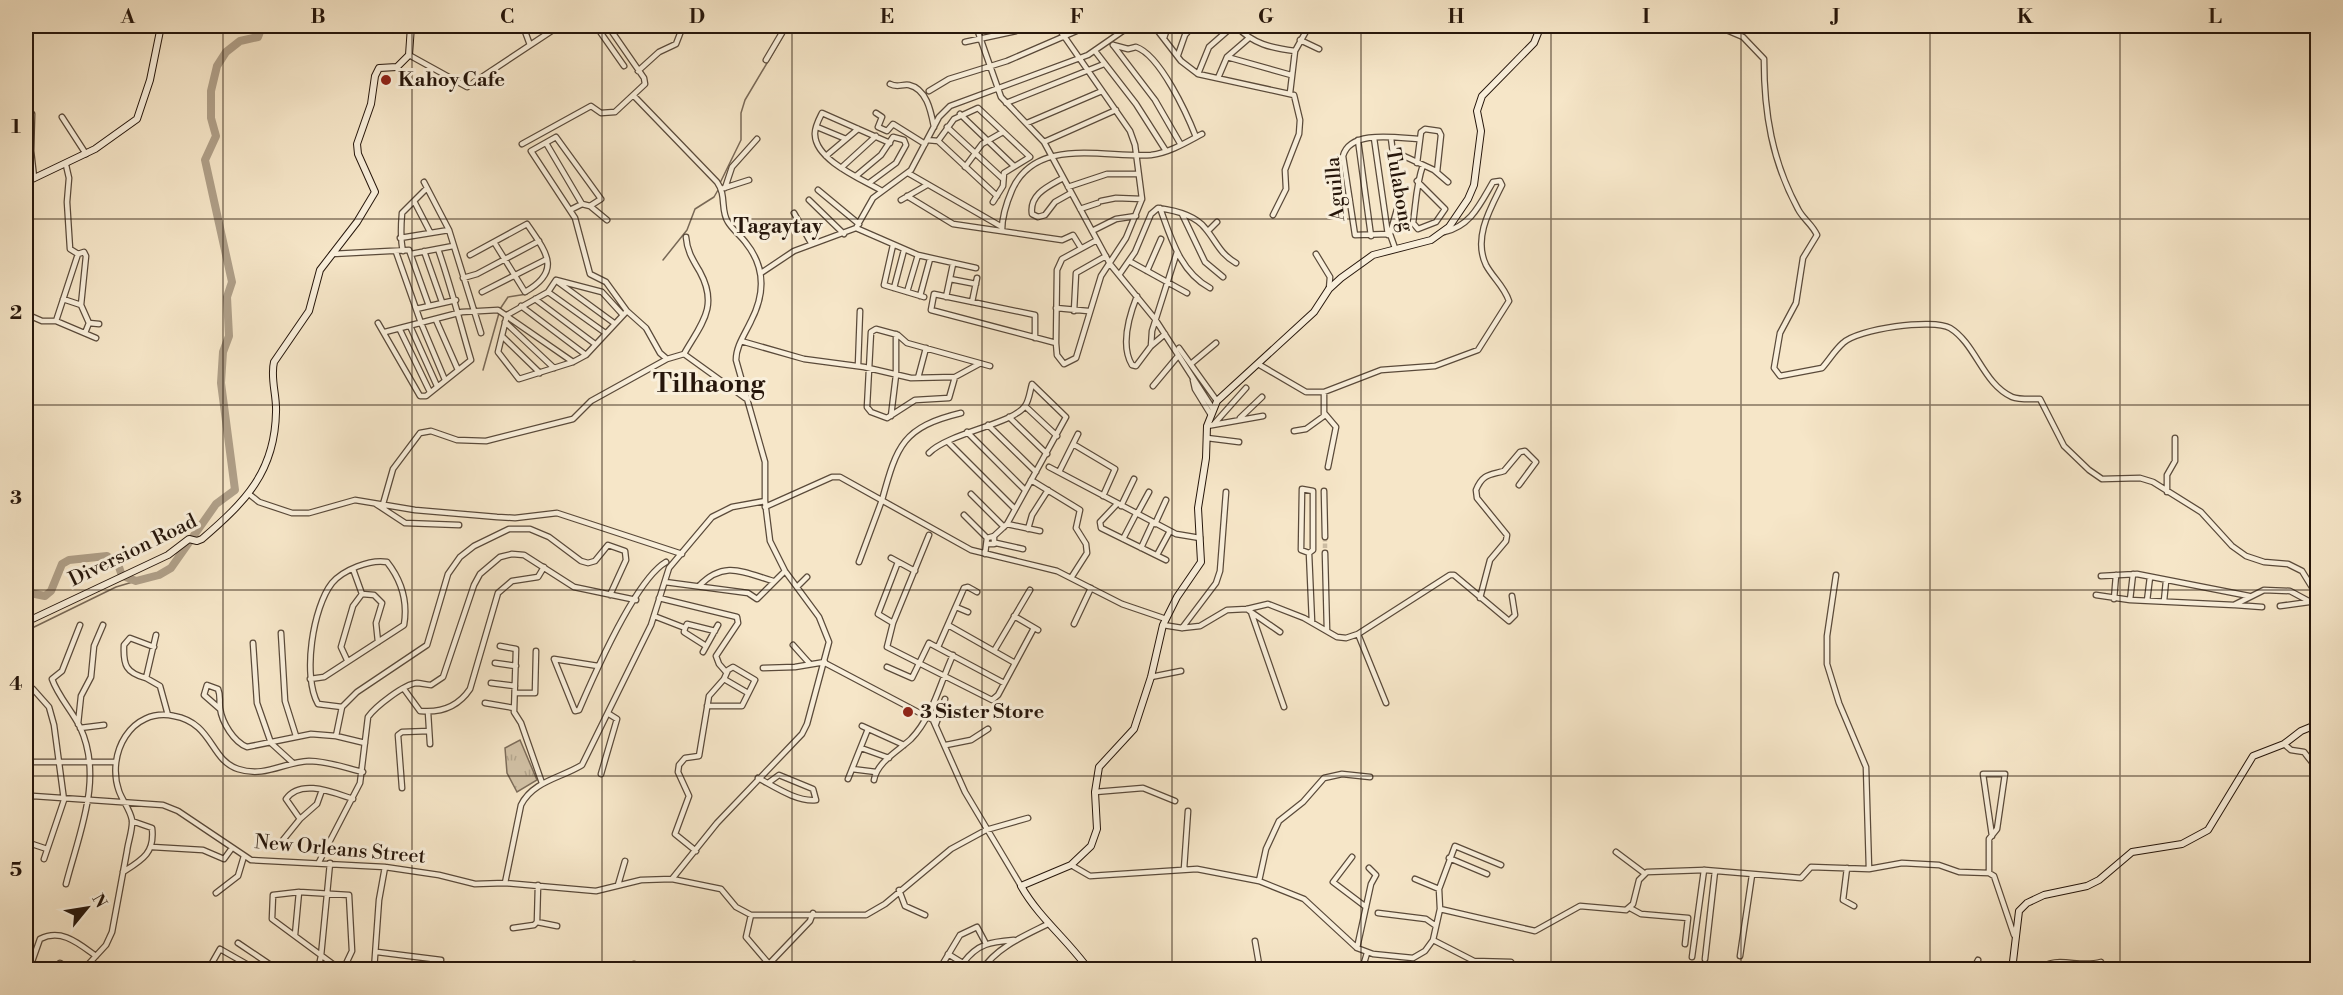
<svg xmlns="http://www.w3.org/2000/svg" width="2343" height="995" font-family="'Libre Bodoni',serif">
	<defs>
		<pattern id="grass-tufts" width="24" height="20" patternUnits="userSpaceOnUse" patternTransform="scale(1.5)"><rect width="24" height="20" fill="#d3c3a8"/><path d="M3 7l-1-3M5 7V3M7 7l1-3M15 17l-1-3M17 17v-4M19 17l1-3" fill="none" stroke="#b5a78f"/></pattern>
	</defs>
	<rect width="100%" height="100%" fill="#f6e6c8"/>
	<filter id="stains"><feTurbulence type="fractalNoise" baseFrequency=".00333" numOctaves="4"/><feColorMatrix values="0 0 0 0 .2 0 0 0 0 .09 0 0 0 0 .02 0 0 0 .5 -.17"/></filter>
	<radialGradient id="worn" r=".72"><stop offset=".6" stop-color="#630" stop-opacity="0"/><stop offset="1" stop-color="#630" stop-opacity=".3"/></radialGradient>
	<path fill="url(#grass-tufts)" stroke="#7c6c5a" stroke-width="1.5" d="M520 740 537 780 517 792 507 773 505 748Z"/>
	<g fill="none" stroke-linecap="round" stroke-linejoin="round">
		<path stroke="#786856" stroke-width="1.5" d="M720 183 741 140V113L745 100 789 26
			M663 260 687 230 695 209 714 197 718 190
			M500 309 508 297 527 294
			M483 370 499 313
			M26 631 116 587 136 581"/>
		<path stroke="#af9f88" stroke-width="8" d="M123 576 136 581 159 575 171 568 216 504 235 490 221 383 223 352 229 336 227 297 232 282 205 160 216 136 211 118V91L217 66 226 52 240 41 258 37 261 29 259 26
			M26 588 30 593 45 596 51 591 62 564 69 560 107 556 118 564 121 573"/>
		<path stroke="#ccbca2" stroke-width="4.5" stroke-dasharray="4.5 2" stroke-linecap="butt" d="M1325 537V553"/>
		<defs>
			<path id="street" d="M523 26 530 45
				M596 26 624 66
				M976 26 1001 97 1044 142 1110 264 1155 319 1213 409
				M1057 26 1130 131 1135 145 1142 199 1126 238 1101 276 1076 358 1064 364 1057 355 1056 343 1057 270 1062 259 1097 240
				M1154 26 1181 61 1198 74 1294 95 1300 120 1299 134 1285 170 1286 189 1273 215
				M1236 26C1253 44 1271 48 1295 51
				M1273 26 1283 28 1300 26
				M1717 26 1743 37 1764 59C1764 113 1772 161 1798 209 1803 219 1812 224 1817 235L1803 258 1796 303 1780 333 1774 368 1780 376 1822 368C1829 360 1835 350 1843 343 1857 329 1933 318 1950 328 1976 344 1983 384 2012 397 2019 400 2032 399 2040 399L2064 446 2089 470 2102 479 2140 478 2153 482 2201 512 2232 546 2246 556 2264 562 2288 564 2302 571 2318 597
				M1164 38 1168 26
				M1300 40 1319 49
				M965 42 1016 31 1025 26
				M1113 45 1128 49 1136 47C1160 55 1187 114 1196 137
				M1113 45 1155 100 1181 145
				M1095 51 1136 104 1166 151
				M409 55 467 87 559 26
				M1178 55 1185 35 1193 26
				M1227 57 1291 75
				M766 60 786 26
				M638 71 659 52 676 44 683 26
				M1198 74 1209 47 1233 26
				M1218 78 1227 57 1249 38
				M890 84C897 88 902 84 909 85 927 89 931 112 934 127
				M929 91 949 79 1007 61 1088 26
				M1290 93 1295 51 1309 26
				M634 96 717 182C727 196 720 210 728 222 732 229 740 235 746 243 766 268 765 294 751 321 745 334 736 346 736 360L765 462V501L770 541 785 571 819 617 829 642 807 724 802 734 717 823 672 879
				M1006 103 1104 64
				M876 113 882 117 878 127 887 131 893 124 925 144
				M32 114 31 151 34 177
				M960 114 1014 166
				M62 117 86 154
				M1027 123 1102 91
				M817 127 846 139
				M947 127 1002 178
				M1374 138 1388 235
				M927 140 938 141 997 196
				M1358 140 1371 236
				M938 141 954 119 978 108 1030 157 1004 173 1003 186 993 202
				M1044 142 1116 110
				M546 143 582 204
				M522 144 591 106 601 113 615 112 645 84 644 78 608 26
				M1393 151 1434 170 1448 182
				M826 156 858 129
				M1417 163 1421 132 1425 129 1439 131 1441 135 1437 172
				M66 165 69 178 67 202 70 249 78 254 84 252 86 256 81 305 89 323 85 333
				M965 167 982 144 1003 132
				M841 168 876 136
				M908 173 1002 227
				M856 176 881 155 893 137 904 140 906 145 896 163 869 183
				M1063 178C1049 186 1029 194 1032 214L1038 217 1045 215 1055 202 1071 193
				M1417 181 1445 209 1436 222 1418 229 1413 223C1416 203 1416 185 1423 165
				M424 182 449 230 481 333
				M1068 187 1107 174H1138
				M724 188 749 180
				M725 188 732 167 757 139
				M818 190 859 224
				M882 191C864 180 816 161 815 135 814 128 819 119 822 113L890 143
				M907 196 953 224 1062 240 1073 235 1081 248
				M809 200 844 234
				M901 200 927 185
				M414 201 430 232
				M1101 201 1116 198 1142 199
				M590 206 601 199 556 137 531 151 575 218 590 274 606 282 627 311 646 328 660 353 667 359
				M1160 208C1171 238 1180 272 1210 288
				M1080 209 1098 203
				M570 210 582 204 590 206 607 220
				M794 213 811 243
				M1182 214 1205 262 1223 277
				M856 228 918 255 976 268
				M1002 230C1002 216 1006 204 1012 190 1036 136 1105 158 1151 155 1169 153 1187 142 1202 134
				M1092 231 1116 219 1136 216
				M1208 231 1217 222
				M1390 234 1355 235 1343 156C1350 129 1398 138 1420 139
				M1390 234 1399 202 1391 138
				M1390 234 1395 248
				M400 238 449 230
				M893 245 884 285 924 297
				M403 251C400 239 401 225 402 213L427 188
				M424 251 442 302
				M396 252 421 323 445 380
				M78 254 56 321 96 338
				M332 254 409 250 429 306
				M411 254 453 246
				M1316 254 1330 277 1329 289
				M470 255 527 224C547 253 562 271 525 292L494 242
				M1129 261 1187 293
				M1147 271 1161 239
				M761 273 794 251 856 228 873 198 911 170 939 117 950 106 1088 55 1130 26
				M1119 275 1135 252 1151 214 1158 208C1173 210 1195 215 1205 228 1217 242 1219 253 1236 263
				M463 278 477 274 539 241
				M950 279 976 284
				M556 280 548 292 507 315 498 352 519 379 573 362 586 355 627 311
				M556 280 602 292 622 314
				M558 282 614 323
				M894 288 904 250
				M482 292 547 259
				M548 292 604 332
				M907 292 918 255
				M920 296 930 259
				M1137 296C1129 316 1120 345 1132 365L1136 366 1151 346 1165 334
				M946 297 953 264
				M63 299 81 305
				M535 299 595 344
				M972 302 977 278
				M521 306 586 355
				M1056 308 1088 311
				M416 309 456 300
				M1074 311 1076 273 1106 256
				M26 314 42 321H56
				M436 320 458 370
				M505 322 554 368
				M89 323 99 324
				M378 323 420 396H426L471 360C460 323 451 286 438 249
				M410 326 437 386
				M400 330 430 392
				M385 332 462 312 498 310 573 362
				M502 336 540 373
				M1035 338V315L934 294 931 310 1056 343
				M741 341 804 359 864 367 911 378 955 377 979 364
				M26 344 27 345
				M1151 346 1152 331 1177 252
				M1179 348 1217 401
				M684 354 745 398
				M1192 363 1216 343
				M1258 364 1306 392H1324L1381 370 1435 366 1478 350 1509 301C1504 286 1493 278 1486 265 1473 238 1490 209 1502 185L1500 181 1493 182C1480 204 1471 226 1444 232
				M858 366 860 311
				M955 377 949 398 915 400 887 418 871 412 867 407 871 332 876 329 898 335 907 343 990 366
				M918 378 926 348
				M1193 380 1195 389 1211 415
				M1153 386 1178 356
				M1025 406 1057 436
				M1325 414 1336 427 1328 467
				M891 416 896 375V334
				M1009 417 1047 454
				M1240 418 1262 397
				M1214 424 1246 388
				M988 425 1036 472
				M1207 426 1263 416
				M1294 431 1306 429 1324 416V392
				M967 432 1025 490
				M1207 438 1239 442
				M949 443 1014 508
				M1073 444 1115 469 1103 496
				M929 453C948 433 1013 424 1025 406 1029 401 1030 391 1032 384L1066 417 1007 524 994 536
				M1049 467 1176 534 1200 538
				M1059 472 1078 434
				M1031 480 1080 510 1076 528 1086 544 1087 553 1071 578
				M1302 489 1313 491V550L1309 553 1301 550Z
				M1324 491 1325 537
				M2167 492V475L2175 461V438
				M249 494 259 502 292 513H309L355 500 415 510 497 517 515 518 557 513 682 554
				M971 494 1004 527
				M882 500C897 445 903 427 961 413
				M376 504 405 523 459 525
				M383 504 393 469 420 433 431 431 457 440 486 441 573 419 591 401 667 359 684 354C701 324 719 307 700 272 693 260 687 251 686 237
				M1117 504 1100 522 1101 528 1166 560
				M1121 506 1134 479
				M765 507 832 477H840L971 550 1057 571 1122 604 1166 619
				M1137 514 1149 492
				M964 515 987 538
				M1007 524 1040 531
				M1155 524 1166 500
				M1028 529 1032 515 1048 490
				M929 535 893 623 887 647 992 700 998 695 1034 628
				M1123 539 1136 514
				M996 543 1023 549
				M1141 548 1153 522
				M1309 553 1312 622
				M1325 553 1327 631
				M985 554 987 538 994 536V544H988
				M1157 555 1170 531
				M891 558 915 571
				M859 562 882 500
				M353 569 362 594
				M1836 575 1827 636V664L1839 703 1866 767 1869 869
				M2101 576 2137 574 2249 596
				M665 582 748 593 757 599 785 571
				M699 586C724 560 743 572 773 581
				M797 587 807 577
				M2096 595 2130 600 2234 605 2264 590 2290 591 2318 606
				M659 598 737 617 738 623 716 656 719 664 726 672
				M1480 598 1490 560 1506 541 1507 535 1477 498 1476 490C1483 473 1491 475 1504 471L1520 452 1525 451 1536 462 1519 485
				M2114 599 2116 575
				M2130 600 2133 574
				M2147 601 2150 577
				M2164 601 2166 581
				M2235 605 2262 607
				M2280 606 2309 602
				M956 607 968 612
				M1247 609 1251 612 1284 707
				M1251 612 1280 632
				M654 616 685 628 684 632 706 646
				M1014 616 1038 630
				M893 623 878 614 898 562
				M1074 624 1091 588
				M948 625 1015 663
				M1163 625 1182 628 1200 626 1227 610 1247 609 1268 604 1304 618 1337 637 1346 638 1358 634 1450 575H1454L1509 621 1515 615 1512 596
				M685 628 687 624 715 631
				M1182 628 1216 583 1220 571 1226 492
				M281 633 285 701 296 736
				M1358 634 1386 703
				M156 635 146 678 160 686 168 715
				M253 643 257 703 271 743 293 763
				M793 645 810 664
				M500 646 516 649 514 712 521 723 542 783
				M938 647 964 588 968 587 977 592
				M994 651 1030 590
				M703 652 718 625
				M347 660 341 647 353 606 362 594 374 595 382 603 376 623 378 642
				M495 663 516 666
				M825 663 933 720 965 792 1021 886
				M598 666 554 659 575 711 579 710C594 675 635 580 666 562
				M887 667 912 678 929 643 1004 683
				M763 668 795 667 825 662
				M1151 677 1181 671
				M146 678C126 673 123 665 124 645L130 638 154 647
				M310 679 324 677 404 625C408 601 402 581 387 562 370 559 343 570 332 583 313 607 302 676 318 704L342 707
				M724 679 748 693
				M491 683 515 686
				M26 688 33 689 49 707 54 725 64 800 44 859
				M404 689 420 711C441 713 458 707 470 689L498 593 512 581 538 577 544 567
				M515 693H535L536 651
				M485 703 514 708
				M220 709 204 695 207 685 218 689C221 696 219 701 220 708 222 723 234 742 247 747L311 734 336 736 365 743
				M428 712 430 744
				M78 724 81 696 91 677 94 646 103 625
				M936 724 945 699
				M862 726 904 745
				M26 728 31 762
				M80 728 104 725
				M336 736 342 707 357 692 427 645 448 574 460 557 474 546 509 529H530L549 537 581 561 588 563 595 561 608 545 625 551 626 560 610 595
				M2284 744 2291 750 2304 752 2318 770
				M946 745 971 740 988 729
				M861 748 889 758
				M26 762H116
				M852 769 876 772
				M601 774 617 719 609 714
				M758 778C775 787 797 802 816 800L813 789 779 775 768 783
				M848 779 868 729
				M874 780C877 762 898 751 911 739 933 716 940 683 953 655
				M402 788 398 735 402 732 429 731
				M322 790 317 804 300 819 286 799C301 778 334 793 353 799
				M1095 792 1143 788 1175 801
				M26 798 33 796 163 805 178 811 251 860 385 867 439 875 475 884 505 883 521 805C533 781 561 778 582 765L651 625 669 568 712 517 732 507 765 501
				M283 840 300 819
				M26 842 47 849
				M152 847 203 850 224 859 232 848
				M696 851 675 834 689 796 678 772 679 765 685 758 699 756 709 696 724 679 728 670 733 667 755 680 742 706H707
				M1616 852 1644 873
				M1352 857 1333 882 1366 907
				M1449 858 1487 874
				M319 862 360 783 368 717C375 707 404 684 417 683 421 683 426 685 431 685L443 677 474 585 480 574 500 557 512 554 524 555 574 587 636 600
				M1071 865 1090 876 1197 869 1259 881 1304 899 1357 948 1373 954 1413 958 1425 951 1433 940 1440 909 1439 889 1455 846 1501 865
				M1847 868 1843 900 1854 906
				M1184 869 1188 811
				M123 872C142 860 155 853 152 828L132 821
				M1989 873V839L1997 829 2005 774H1983L1992 836
				M1415 879 1439 889
				M1259 881 1266 849 1279 821 1303 802 1324 778 1342 774 1370 777
				M505 883 596 891 641 880 672 879 721 889 736 907 751 915H866L885 904 951 849 986 830 1028 818
				M66 884C79 833 104 778 80 727 72 711 58 696 52 679L62 671 80 625
				M538 885 537 922 557 926
				M618 885 625 861
				M899 890 905 906 925 915
				M216 893 238 876 244 856
				M1630 908 1641 914 1688 918 1685 944
				M1440 909 1535 931 1580 906 1626 910 1633 904 1639 880 1647 872 1705 870 1801 878 1811 867 1869 869 1902 863 1939 865 1959 872 1989 873 1994 876 2014 935
				M1378 913 1426 919 1436 926
				M751 915 746 937 769 964 771 970
				M513 928 534 925 537 922
				M295 935 299 892
				M1433 940 1474 961 1511 962 1515 970
				M1255 941 1260 970
				M238 943 278 970
				M1357 948 1371 884 1376 875 1369 868
				M377 952 441 960
				M948 954 974 970
				M1740 956 1752 875
				M1692 957 1704 870
				M1705 959 1715 871
				M963 963C978 943 991 942 1014 940
				M211 964 219 970
				M769 964 810 921 813 913
				M29 970 40 939C62 928 79 944 96 956
				M52 970 60 963 71 970
				M83 970 106 945 112 932C117 905 122 878 127 851 128 842 133 829 132 820 130 809 122 800 119 791 106 754 131 707 174 716 213 723 210 760 238 769 265 778 284 762 309 761 327 761 346 768 363 772
				M208 970 220 949 257 970
				M318 970 321 956 330 863
				M341 970 272 919 273 895 299 892 349 895 352 951 343 970
				M374 970 379 900 385 867
				M634 970V964
				M939 970 960 935 977 927 985 942
				M982 970C997 947 1024 936 1048 924
				M1111 970 1124 968
				M1362 970 1367 953
				M1973 970 1978 960
				M2037 970C2057 954 2078 969 2101 962"/>
			<path id="secondary" d="M26 182 95 149 137 119 150 80 161 26
				M26 622 168 555 189 539 197 541 202 539C245 502 275 472 276 412 277 396 270 378 274 362L309 311 320 270 357 222 375 192 358 154 357 144 371 104 375 76 379 68 397 67 409 55 411 26
				M1089 970C1068 940 1039 918 1021 886L1071 865 1091 846 1097 829 1095 792 1099 767 1134 729 1151 677 1163 625 1177 597 1201 562 1198 508 1206 458 1207 426 1217 401 1314 312 1329 289 1341 278 1373 255 1431 240 1449 227 1468 199 1474 185 1481 131 1477 111 1482 96 1534 43 1538 33 1535 26
				M2012 970 2019 911 2027 903 2044 895 2087 886 2099 880 2132 852 2182 844 2208 830 2253 756 2284 744 2301 731 2318 724"/>
		</defs>
		<use href="#street" stroke="#5a4a3a" stroke-width="7"/>
		<use href="#secondary" stroke="#26160b" stroke-width="8"/>
		<use href="#street" stroke="#f9efdb" stroke-width="4.5"/>
		<use href="#secondary" stroke="#f9efdb" stroke-width="6"/>
	</g>
	<path fill="none" stroke="#26160b" stroke-width="1.5" stroke-opacity="0.55" d="M223 26V970M412 26V970M602 26V970M792 26V970M982 26V970M1172 26V970M1361 26V970M1551 26V970M1741 26V970M1930 26V970M2120 26V970M26 219H2318M26 405H2318M26 590H2318M26 776H2318"/>
	<g fill="#8f2418" stroke="#f9efdb" stroke-width="2">
		<circle cx="386" cy="80" r="6"/>
		<circle cx="908" cy="712" r="6"/>
	</g>
	<g text-anchor="middle" dominant-baseline="central" stroke-width="6" stroke-linejoin="round" paint-order="stroke">
		<g font-size="20" font-weight="bold" fill="#26160b" stroke="#f9efdb" text-anchor="start">
			<text x="398" y="80">Kahoy Cafe</text>
			<text x="920" y="712">3 Sister Store</text>
		</g>
		<g font-size="20" fill="#26160b" stroke="#f9efdb">
			<text transform="translate(1336 189) rotate(-95)">Aguilla</text>
			<text transform="translate(1399 190) rotate(80)">Tulabong</text>
			<text transform="translate(133 551) rotate(-26)">Diversion Road</text>
			<text transform="translate(340 850) rotate(5)">New Orleans Street</text>
		</g>
		<g font-size="21" font-weight="bold" fill="#26160b" stroke="#f9efdb">
			<text x="778" y="227">Tagaytay</text>
		</g>
		<g font-size="26" font-weight="bold" fill="#26160b" stroke="#f9efdb">
			<text x="709" y="384">Tilhaong</text>
		</g>
	</g>
	<rect width="2343" height="995" fill="none" stroke="#f6e6c8" stroke-width="66"/>
	<g transform="translate(87 908) rotate(60)" stroke="#f9efdb" stroke-width="4.5" paint-order="stroke">
	<path d="M0-4.5L10 22L0 15L-10 22Z" fill="#26160b"/>
	<text y="-9" font-size="16" font-weight="bold" text-anchor="middle" fill="#26160b">N</text>
	</g>
	<rect x="33" y="33" width="2277" height="929" fill="none" stroke="#26160b" stroke-width="2"/>
	<g font-size="20" text-anchor="middle" font-weight="bold" fill="#26160b">
		<text x="128" y="23">A</text>
		<text x="318" y="23">B</text>
		<text x="507" y="23">C</text>
		<text x="697" y="23">D</text>
		<text x="887" y="23">E</text>
		<text x="1077" y="23">F</text>
		<text x="1266" y="23">G</text>
		<text x="1456" y="23">H</text>
		<text x="1646" y="23">I</text>
		<text x="1836" y="23">J</text>
		<text x="2025" y="23">K</text>
		<text x="2215" y="23">L</text>
		<text x="16" y="133">1</text>
		<text x="16" y="319">2</text>
		<text x="16" y="504">3</text>
		<text x="16" y="690">4</text>
		<text x="16" y="876">5</text>
	</g>
	<rect width="100%" height="100%" filter="url(#stains)"/>
	<rect width="100%" height="100%" fill="url(#worn)"/>
</svg>
